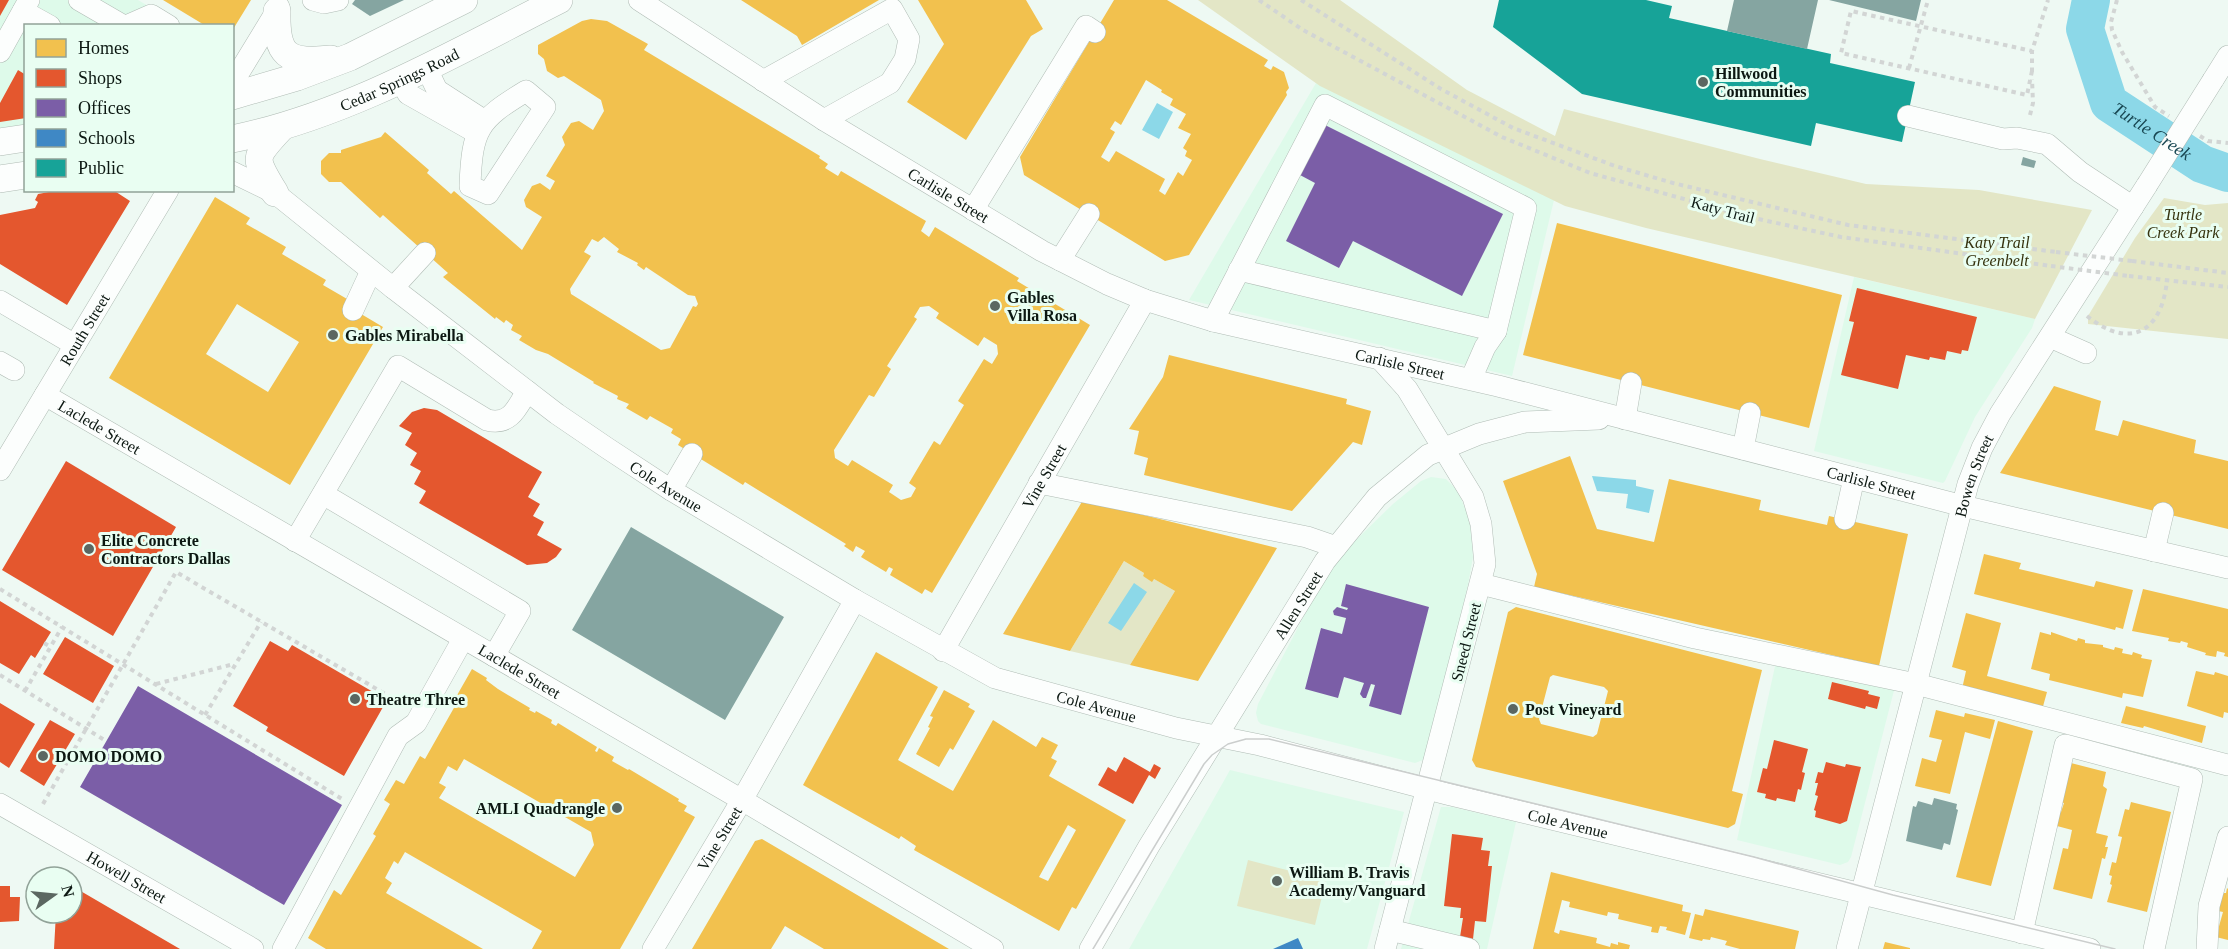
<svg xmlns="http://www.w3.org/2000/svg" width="2228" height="949" font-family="'Times New Roman',serif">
	<rect width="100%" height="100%" fill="#eef9f3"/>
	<path fill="#defaea" d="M0 0H138L180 25 26 26 25 132 0 136Z
		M1316 83 1554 200 1512 376 1189 300Z
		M1854 277 2035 319 2032 328 1975 417 1945 481 1943 483 1814 451Z
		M1431 477 1446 479 1458 491 1470 521 1473 557 1468 585 1427 754 1423 760 1415 763 1261 724 1258 721 1256 713 1258 704 1326 574 1356 540 1393 504 1421 481Z
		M1779 648 1898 675 1851 857 1848 862 1840 865 1737 840Z
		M1230 770 1404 812 1367 949H1129Z
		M1441 807H1452L1516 822 1487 949H1401Z"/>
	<path fill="#e3e6c6" d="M1198 0H1340L1467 90 1555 136 1564 109 1760 159 1866 184 1979 190 2092 210 2035 319 1646 228 1565 206 1320 86Z
		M2164 198 2205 205 2228 203V339L2088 324V316L2135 238Z
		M1124 561 1144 573 1143 576 1154 579 1175 591 1130 665 1070 651Z
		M1248 860 1326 880 1315 925 1237 906Z"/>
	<path fill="#8cd8e8" d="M1157 103 1173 112 1159 139 1142 130Z
		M1592 476 1636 480V486L1654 490 1649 513 1626 508 1628 494 1597 491Z
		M1134 583 1147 592 1121 631 1108 623Z"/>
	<path fill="#f2c14e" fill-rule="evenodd" d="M163 0H251L232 31V26H206Z
		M741 0H879L802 45 797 36Z
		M918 0H1026L1043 29 1031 36 966 140 907 102 944 44Z
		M1114 0H1167L1268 60 1264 66 1271 70 1273 66 1284 72 1289 88 1286 92 1287 95 1189 255 1165 261 1024 175 1020 157ZM1146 80 1162 90 1161 92 1173 99 1170 105 1186 114 1178 128 1191 134 1183 148 1187 151 1185 156 1192 160 1183 176 1178 172 1165 195 1159 191 1165 179 1116 151 1109 162 1101 157 1115 132 1110 129 1115 121 1121 125Z
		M591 19 607 21 648 44 644 50 820 156 819 158 828 164 825 168 838 176 841 171 926 221 921 231 929 237 935 227 1019 278 1017 281 1090 325 932 593 925 589 922 594 890 575 893 569 889 567 886 572 861 557 865 551 856 546 853 552 844 546 846 544 745 482 743 485 678 445 681 439 671 433 673 429 650 416 647 420 626 408 629 404 617 399 618 396 593 383 594 382 548 354 536 350 519 340 522 336 511 330 513 325 506 320 504 323 496 317 495 319 443 277 448 273 383 215 380 218 341 182H329L321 174V161L329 153H341V150L381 137 385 132 429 170 427 173 451 194 454 191 522 250 542 217 526 207 524 200 532 186 540 183 550 190 555 181 546 176 565 145 562 137 571 123 579 121 593 130 604 111 601 100 564 76 558 78 547 71 544 59 538 54V45L582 21ZM604 237 619 249 617 252 638 263 637 265 644 270 646 267 688 295 695 296 698 304 696 307 693 306 670 348 661 350 571 294 570 289 591 256 584 252 592 239 598 242ZM929 306 939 313 936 318 978 346 984 337 997 345 998 354 992 364 984 359 958 401 964 405 940 445 934 441 909 483 916 488 911 497 901 500 889 492 893 485 852 460 848 466 835 458 834 450 869 395 874 397 891 369 887 366 917 319 914 317 920 307Z
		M215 197 250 218 246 224 286 247 282 254 326 280 323 285 354 303 351 308 383 327 290 485 109 378ZM237 304 299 342 268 392 206 354Z
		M1557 223 1842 295 1809 428 1523 355Z
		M1169 355 1347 399 1346 404 1371 411 1362 445 1353 442 1292 511 1144 475 1148 458 1134 454 1139 431 1129 429 1163 377Z
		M2054 386 2101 401 2095 430 2118 436 2123 420 2196 440 2194 453 2228 461V529L2000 473Z
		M1570 456 1597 529 1654 542 1669 479 1761 500 1759 510 1827 525 1829 516 1908 534 1879 666 1534 587 1537 574 1503 481Z
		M1083 500 1277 548 1198 681 1130 665 1175 591 1154 579 1152 582 1143 576 1144 573 1124 561 1070 651 1003 634Z
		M1984 554 2021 563 2019 569 2094 587 2096 581 2133 590 2123 629 2116 627 2115 630 1974 594Z
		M2143 589 2228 609V657L2224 656 2225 653 2217 651 2216 657 2205 655 2206 653 2187 647 2188 643 2181 641 2180 643 2168 641 2169 638 2132 631Z
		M1516 607 1762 670 1732 791 1743 794 1735 824 1728 828 1476 767 1472 760 1508 612ZM1553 675 1604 687 1608 691 1597 734 1593 737 1541 724 1539 719 1550 677Z
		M1966 613 2001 623 1987 676 2047 692 2042 710 1962 689 1966 671 1952 667Z
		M2040 632 2051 635V632L2077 641 2078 638 2085 640V643L2103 645V647L2114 650 2115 647 2123 649 2122 653 2132 655 2133 652 2142 655 2141 658 2152 660 2143 697 2123 693 2122 698 2049 680 2050 674 2031 669Z
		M876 652 938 687 898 760 953 791 993 720 1036 747 1042 737 1058 745 1051 758 1057 761 1049 776 1126 820 1076 909 1072 907 1059 931 914 850 916 846 901 836 899 839 803 785ZM1068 825 1076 830 1048 881 1039 877Z
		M472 669 487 678 486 680 498 689 530 708 529 710 535 713 536 711 552 720 551 723 556 726 558 723 597 747 595 751 597 752 599 748 614 757 612 761 628 770 629 769 679 799 678 801 687 806 684 811 695 817 620 949H532L542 931 405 852 398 864 394 861 385 878 392 883 386 893 483 949H326L308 938 334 890 341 895 376 836 373 834 390 804 384 800 396 780 404 784 420 756 425 759 455 706 452 704ZM464 759 591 832 594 845 575 877 439 798 446 787 439 783 448 766 457 771Z
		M2196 671 2214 675 2215 672 2228 676V713L2224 712 2223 718 2187 706Z
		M944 690 970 704 968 707 975 711 953 750 950 748 939 767 916 754 930 728 928 727 933 717 930 716Z
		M2126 706 2206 726 2202 743 2144 726 2143 728 2121 723Z
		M1936 710 1964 717 1965 713 1995 720 1990 739 1965 732 1950 794 1915 786 1922 758 1936 762 1942 740 1929 737Z
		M1998 721 2033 731 1991 886 1956 877Z
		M2067 762 2106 772 2103 786 2107 789 2096 833 2108 836 2105 847H2108L2105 859 2102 858 2101 863 2092 899 2053 889 2063 848 2068 849 2072 830 2057 826 2058 811 2061 812 2064 803 2060 802Z
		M2131 802 2171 812 2147 912 2107 902 2112 885 2110 884 2112 876 2109 875 2112 862 2116 863 2122 837 2118 836 2125 809 2129 810Z
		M762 839 949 949H824L785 926 771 949H692L755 841Z
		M1551 872 1683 905 1682 911 1691 913 1685 935 1666 930 1667 927 1660 926 1658 933 1651 932 1652 927 1618 919 1619 914 1608 912 1607 916 1569 907 1570 902 1562 900 1554 932 1559 934 1560 930 1569 932 1597 938 1596 943 1610 947 1611 943 1618 945V942L1630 945 1629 949H1533Z
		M2227 888 2228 889V940L2216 937 2223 912 2218 911 2222 893H2226Z
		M1705 909 1799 931 1795 949H1740L1725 945 1727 941 1711 937 1710 940 1703 939 1702 941 1689 938 1695 914 1703 916Z
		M1885 942 1910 948V949H1883Z"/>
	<path fill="#e4572e" d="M0 0H9L0 16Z
		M18 70 26 75V118L0 122V103Z
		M60 190H113L130 201 67 305 0 264V215L35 208 38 202 35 200 38 194Z
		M1857 288 1977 317 1968 351 1962 350 1961 354 1947 351 1945 360 1930 357 1929 360 1906 355 1898 389 1841 375 1854 322 1849 321Z
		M424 408 437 410 542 472 528 497 540 504 533 516 544 522 537 535 562 549 556 557 547 563 527 565 419 503 426 491 414 484 421 471 410 465 417 453 405 445 412 433 399 426 412 412Z
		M66 461 176 527 113 636 2 570Z
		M0 601 51 632 35 658 31 655 19 674 0 663Z
		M65 637 114 666 93 703 43 674Z
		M270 641 288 651 292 645 387 700 344 776 266 731 268 727 233 706Z
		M1832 682 1869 691 1868 694 1880 697 1877 709 1866 706 1865 709 1828 699Z
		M0 703 35 724 9 768 0 762Z
		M50 720 75 734 44 786 20 771Z
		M1774 740 1808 749 1802 772 1805 773 1801 790 1798 789 1795 802 1777 798 1776 801 1765 798 1766 794 1757 792 1763 768 1767 769Z
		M1124 757 1150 772 1154 764 1161 768 1155 779 1149 775 1133 804 1098 785 1108 767 1116 772Z
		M1826 762 1845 767 1846 764 1861 767 1847 821 1840 824 1815 817 1816 811 1814 810 1818 796 1815 795 1818 783H1815L1818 772 1823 773Z
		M1452 834 1483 838 1481 850 1490 851 1488 866H1492L1486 922 1475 921 1473 939 1460 937 1463 918H1460L1461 908 1444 906Z
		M0 886H10V897H20L19 921 0 922Z
		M72 886 180 949H54L56 913H72Z"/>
	<path fill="#7b5ea7" d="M1325 125 1503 214 1462 296 1353 241 1339 268 1286 241 1315 183 1300 175Z
		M1346 584 1429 607 1401 715 1369 706 1375 685 1371 684 1366 698H1363L1360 694 1364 683 1344 677 1338 698 1305 689 1321 628 1342 634 1346 618 1334 615 1333 611 1337 607 1347 610 1348 608 1341 606Z
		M138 686 342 805 284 905 80 787Z"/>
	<path fill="#3f88c5" d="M1298 938 1303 949H1273Z"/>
	<path fill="#17a398" d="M1499 0H1646L1672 6 1669 18 1831 54 1830 63 1915 82 1902 142 1816 123 1811 146 1582 94 1493 27Z"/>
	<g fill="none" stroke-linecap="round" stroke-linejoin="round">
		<path stroke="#8cd8e8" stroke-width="38" id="s1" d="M2091 0 2085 29 2109 103 2202 164 2228 173"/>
	</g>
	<path fill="#85a5a1" d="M355 0H404L370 16 352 4Z
		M1734 0H1818L1807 49 1727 31Z
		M1829 0H1921L1916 21Z
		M2023 157 2036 161 2034 168 2021 165Z
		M631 527 784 617 725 720 572 630Z
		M1934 798 1957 804 1956 809 1958 810 1950 845 1944 843 1942 850 1906 841 1913 806 1916 807 1918 801 1932 805Z"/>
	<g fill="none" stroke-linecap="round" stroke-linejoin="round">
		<defs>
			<g id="minor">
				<path d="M79 0 124 26"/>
				<path d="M313 0 324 3 338 0"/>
				<path id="s2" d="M639 0 824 120 1042 251 1107 284 1145 300 1213 321 1498 386 1963 506 2228 568"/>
				<path d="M23 11 50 26"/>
				<path d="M126 26 151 15 169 26"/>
				<path d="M0 52 29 0"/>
				<path d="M426 67 437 90 485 121"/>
				<path d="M400 80 408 94 477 133"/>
				<path d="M2213 80 2228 56"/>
				<path d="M763 81 892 9 909 39 905 59 890 83 824 120"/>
				<path d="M232 84 279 7"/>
				<path d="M526 91 545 107 488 194 470 186C472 129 478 120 526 91Z"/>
				<path d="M1908 116 2003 139 2017 138 2047 144 2080 172 2133 207"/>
				<path id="s3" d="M232 172 275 193 393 288 557 414 607 448 671 490 855 600 995 678 1176 728 1260 745 1447 794 2090 949"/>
				<path d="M973 210 1086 26 1095 32"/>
				<path d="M1060 260 1089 214"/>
				<path d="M1239 270 1496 331"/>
				<path d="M393 288 425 253"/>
				<path d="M0 301 75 345"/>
				<path d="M353 310 371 271"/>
				<path d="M1213 321 1325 105 1526 208 1496 331 1485 347 1471 379"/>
				<path d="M2050 337 2086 353"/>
				<path d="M1379 358 1407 389 1473 497 1481 524 1485 564 1385 949"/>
				<path d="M0 362 14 370"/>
				<path id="s4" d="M45 395 742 800 993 949"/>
				<path d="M1625 419 1631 383"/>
				<path d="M1743 449 1750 413"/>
				<path id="s5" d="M0 470 168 190"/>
				<path d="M1039 483 1307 537 1336 547"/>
				<path d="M671 490 692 454"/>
				<path d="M323 494 520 611 494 656"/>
				<path d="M1845 519 1854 478"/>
				<path d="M295 541 398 366 487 420C510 426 517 408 527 391"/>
				<path d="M2154 551 2163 513"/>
				<path d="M1481 584 1695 638 1916 684 2228 765"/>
				<path id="s6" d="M943 651 1145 300"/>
				<path id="s7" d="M0 804 253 949"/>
				<path d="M1390 930 1469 949"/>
				<path d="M2022 933 2065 745 2192 779 2154 949"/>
				<path d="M283 949 398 736 416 723 463 639"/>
				<path id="s8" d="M653 949 742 800 855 600"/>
				<path id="s9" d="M1090 949 1149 846 1325 561 1377 497 1428 455 1479 434 1525 422 1599 419"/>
				<path id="s10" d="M1847 949 1968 484 1982 448 2000 414 2147 185"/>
				<path d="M2207 949 2209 906 2228 837"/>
			</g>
			<g id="major">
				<path d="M277 11C276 55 286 64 331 59"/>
				<path d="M232 96 297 77 350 57 464 0"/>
				<path id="s11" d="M232 139C349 115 454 53 559 0"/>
				<path d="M0 142 26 138"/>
				<path d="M0 179 26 175"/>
				<path d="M275 193C253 157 253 158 281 128"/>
			</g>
		</defs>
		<use href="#minor" stroke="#b0bcb5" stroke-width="22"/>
		<use href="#major" stroke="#b0bcb5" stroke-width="28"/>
		<path stroke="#d2d5d4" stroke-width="4" stroke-dasharray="4.5 4.5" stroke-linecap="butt" d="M1259 0 1303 30 1502 137 1590 173 1749 217 1841 237 2051 266
			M1301 0 1441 89 1513 128 1615 166 1673 183 1848 225 2056 252
			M2117 0 2111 22 2112 30 2122 52 2155 107 2169 116
			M1909 68 1928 0
			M2032 71 2027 95 1841 53 1851 11 2032 51
			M2032 72V51L2048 0
			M2030 115 2033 103 2032 79
			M2200 136 2208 141 2228 143
			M2132 261 2228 273
			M2129 276 2228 287
			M2087 316C2129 350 2162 333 2167 280
			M0 589 342 799
			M44 643 51 647
			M0 675 106 741
			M156 684 234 664
			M25 691 62 627
			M205 715 261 622
			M43 804 176 572 399 702"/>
		<use href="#minor" stroke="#fcfefd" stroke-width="21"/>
		<use href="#major" stroke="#fcfefd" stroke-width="27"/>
		<path stroke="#cbcecd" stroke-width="1.5" d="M1093 949 1204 764 1212 755 1228 744 1246 739H1269L1754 857 1893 895 2115 949"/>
		<defs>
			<path id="minor-bridge" d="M2147 185 2213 80"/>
		</defs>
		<use href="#minor-bridge" stroke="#b0bcb5" stroke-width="22" stroke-linecap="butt"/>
		<path stroke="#d2d5d4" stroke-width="4" stroke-dasharray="4.5 4.5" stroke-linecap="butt" d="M2056 252 2132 261
			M2051 266 2129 276"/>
		<use href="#minor-bridge" stroke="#fcfefd" stroke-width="21"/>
	</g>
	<g fill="#5b6761" stroke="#e9fef2" stroke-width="2">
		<circle cx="1703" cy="82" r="6"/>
		<circle cx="995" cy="306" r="6"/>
		<circle cx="333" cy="335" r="6"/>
		<circle cx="89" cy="549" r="6"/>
		<circle cx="355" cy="699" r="6"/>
		<circle cx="1513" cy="709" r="6"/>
		<circle cx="43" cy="756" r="6"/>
		<circle cx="617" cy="808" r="6"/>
		<circle cx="1277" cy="881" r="6"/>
	</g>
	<g text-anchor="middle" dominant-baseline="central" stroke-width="6" stroke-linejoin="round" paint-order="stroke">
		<g font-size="16" font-weight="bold" fill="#0c1812" stroke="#e9fef2" text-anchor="start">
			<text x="1715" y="73">Hillwood<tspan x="1715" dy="18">Communities</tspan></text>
			<text x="1007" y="297">Gables<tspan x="1007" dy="18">Villa Rosa</tspan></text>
			<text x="345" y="335">Gables Mirabella</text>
			<text x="101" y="540">Elite Concrete<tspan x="101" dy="18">Contractors Dallas</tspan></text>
			<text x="367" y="699">Theatre Three</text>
			<text x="1525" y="709">Post Vineyard</text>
			<text x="55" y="756">DOMO DOMO</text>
			<text x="605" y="808" text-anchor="end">AMLI Quadrangle</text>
			<text x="1289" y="872">William B. Travis<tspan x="1289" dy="18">Academy/Vanguard</tspan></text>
		</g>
		<g font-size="16" fill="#0c1812" stroke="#e9fef2">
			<text stroke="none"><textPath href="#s11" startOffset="178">Cedar Springs Road</textPath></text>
			<text stroke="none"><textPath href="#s2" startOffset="366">Carlisle Street</textPath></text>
			<text transform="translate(1723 210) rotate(15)">Katy Trail</text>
			<text stroke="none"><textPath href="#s5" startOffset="164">Routh Street</textPath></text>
			<text stroke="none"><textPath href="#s2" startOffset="852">Carlisle Street</textPath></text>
			<text stroke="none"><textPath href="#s4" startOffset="63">Laclede Street</textPath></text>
			<text stroke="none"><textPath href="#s6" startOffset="202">Vine Street</textPath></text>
			<text stroke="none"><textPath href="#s10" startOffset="490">Bowen Street</textPath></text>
			<text stroke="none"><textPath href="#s2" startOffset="1338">Carlisle Street</textPath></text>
			<text stroke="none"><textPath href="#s3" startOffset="537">Cole Avenue</textPath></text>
			<text stroke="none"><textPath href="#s9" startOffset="402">Allen Street</textPath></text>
			<text transform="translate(1466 642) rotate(-76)">Sneed Street</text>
			<text stroke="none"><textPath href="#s4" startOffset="549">Laclede Street</textPath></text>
			<text stroke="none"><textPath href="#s3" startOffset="1023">Cole Avenue</textPath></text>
			<text stroke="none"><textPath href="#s3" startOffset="1509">Cole Avenue</textPath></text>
			<text stroke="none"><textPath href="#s8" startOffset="129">Vine Street</textPath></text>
			<text stroke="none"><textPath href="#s7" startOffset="146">Howell Street</textPath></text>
		</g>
		<g font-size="16" font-style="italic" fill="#36330f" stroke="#e9fef2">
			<text x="2183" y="214">Turtle<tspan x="2183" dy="18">Creek Park</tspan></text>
			<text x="1997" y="242">Katy Trail<tspan x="1997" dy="18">Greenbelt</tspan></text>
		</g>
		<g font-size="18" font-style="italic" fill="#194853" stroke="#e9fef2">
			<text stroke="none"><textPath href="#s1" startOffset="159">Turtle Creek</textPath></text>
		</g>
	</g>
	<rect x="24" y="24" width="210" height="168" fill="#e9fef2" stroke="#91a298" stroke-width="1.5"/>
	<rect x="36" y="39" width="30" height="18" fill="#f2c14e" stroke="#91a298" stroke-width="1.5"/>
	<text x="78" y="54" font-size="18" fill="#0c1812">Homes</text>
	<rect x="36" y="69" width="30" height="18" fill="#e4572e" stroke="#91a298" stroke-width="1.5"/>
	<text x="78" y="84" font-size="18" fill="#0c1812">Shops</text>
	<rect x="36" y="99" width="30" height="18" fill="#7b5ea7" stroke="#91a298" stroke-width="1.5"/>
	<text x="78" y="114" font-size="18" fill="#0c1812">Offices</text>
	<rect x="36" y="129" width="30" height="18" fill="#3f88c5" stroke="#91a298" stroke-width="1.5"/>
	<text x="78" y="144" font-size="18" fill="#0c1812">Schools</text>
	<rect x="36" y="159" width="30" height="18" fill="#17a398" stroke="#91a298" stroke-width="1.5"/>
	<text x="78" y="174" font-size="18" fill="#0c1812">Public</text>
	<g transform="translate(54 895) rotate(75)"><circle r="28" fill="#e9fef2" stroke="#91a298" stroke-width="1.5"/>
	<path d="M0-4.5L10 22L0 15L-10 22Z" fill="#5b6761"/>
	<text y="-9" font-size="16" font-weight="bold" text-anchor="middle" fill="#0c1812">N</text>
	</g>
</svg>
